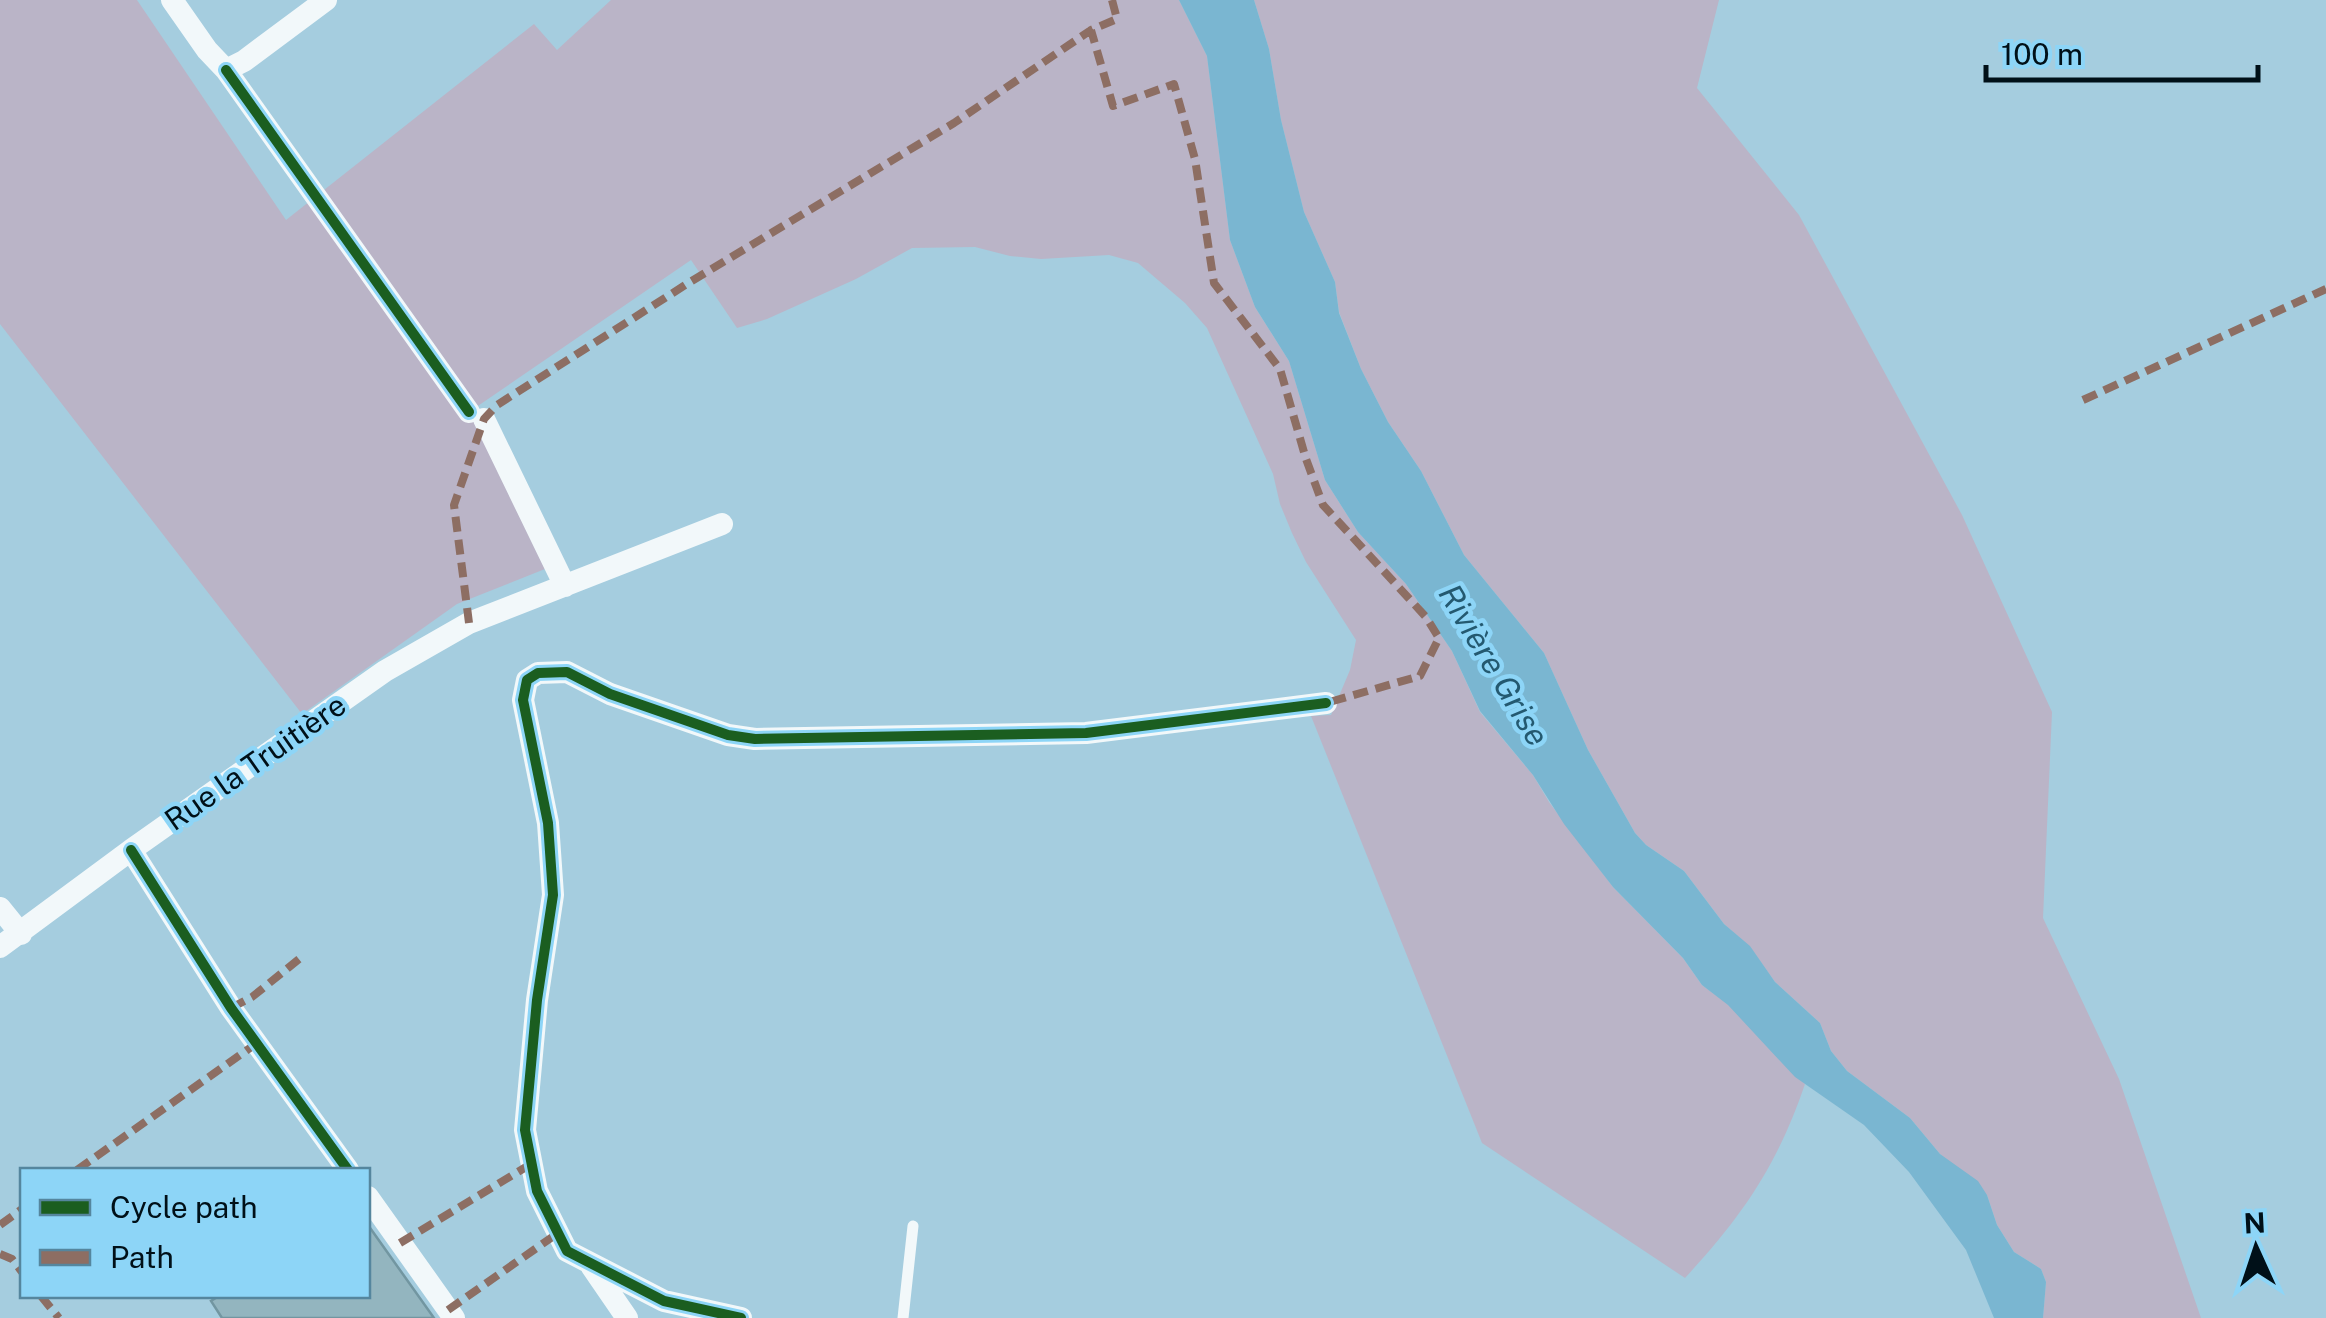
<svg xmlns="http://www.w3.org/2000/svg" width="2326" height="1318" font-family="'Public Sans',sans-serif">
	<rect width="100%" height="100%" fill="#a5cddf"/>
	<path fill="#bab4c7" d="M0 0H137L286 220 534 24 557 50 611 0H1179L1207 56 1230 240 1255 307 1289 361 1325 480 1358 532 1406 584 1452 651 1480 712 1533 775 1549 802 1613 887 1683 958 1702 985 1728 1004 1805 1084C1777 1166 1743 1215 1685 1278L1482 1143 1311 716 1331 715 1350 670 1356 640 1306 562 1292 533 1280 504 1273 474 1207 328 1185 303 1138 263 1109 255 1041 259 1010 256 975 247 912 248 856 279 767 319 737 328 691 260 469 412 545 569 457 604 302 714 0 324Z
		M1254 0H1719L1697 88 1799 215 1962 515 2052 712 2043 918 2119 1079 2201 1318H2043L2046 1282 2041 1269 2014 1252 1997 1225 1987 1195 1940 1154 1910 1118 1847 1071 1831 1051 1820 1023 1775 982 1750 947 1724 924 1684 871 1646 845 1635 833 1588 750 1544 653 1464 555 1421 471 1388 422 1361 369 1339 312 1335 282 1304 212 1281 120 1269 49Z"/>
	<path fill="#7ab6d1" d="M1179 0H1254L1269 49 1281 120 1304 212 1335 282 1339 313 1361 369 1388 422 1421 471 1464 555 1544 653 1588 750 1635 833 1646 845 1684 871 1724 924 1750 946 1775 982 1820 1023 1831 1051 1847 1071 1910 1118 1940 1154 1978 1181 1987 1195 1997 1225 2014 1252 2041 1269 2046 1282 2043 1318H1994L1966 1250 1909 1172 1864 1125 1795 1077 1728 1005 1702 985 1683 958 1613 887 1564 824 1533 775 1480 711 1452 651 1406 584 1358 532 1325 480 1289 361 1255 307 1230 240 1207 56Z"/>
	<path fill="#93b5bf" stroke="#7296a1" stroke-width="2.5" d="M368 1225 434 1318H222L211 1301 219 1296H368Z"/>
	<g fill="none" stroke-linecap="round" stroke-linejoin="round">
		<path stroke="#f2f8fa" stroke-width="11" d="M903 1318 913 1226"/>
		<path stroke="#f2f8fa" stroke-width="22" d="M172 0 207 50 226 70 244 61 326 0
			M226 70 469 412
			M484 419 565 586
			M131 850 231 1008 348 1170
			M0 908 21 934
			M0 947 131 850 385 671 469 623 722 524
			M368 1197 454 1318
			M592 1267 627 1318
			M741 1318 664 1301 567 1251 537 1191 525 1130 537 1000 553 895 548 823 523 700 527 680 538 673 567 672 610 694 728 735 755 739 1086 733 1326 703"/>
		<path stroke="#8d6e63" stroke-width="8" stroke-dasharray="15 8" stroke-linecap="butt" d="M1112 0 1117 19 1091 30 1113 106 1174 84 1195 159 1214 283 1280 369 1306 459 1323 505 1426 617 1439 638 1420 676 1326 703
			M2083 400 2326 289
			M469 623 454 505 484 419 497 405 690 282 954 123 1091 30
			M231 1008 252 997 304 955
			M77 1170 257 1043
			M0 1225 22 1209
			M400 1243 531 1164
			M0 1254 12 1259 22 1272
			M41 1296 59 1318
			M448 1310 558 1233"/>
		<defs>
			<path id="cycleway" d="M226 70 469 412
				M131 850 231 1008 348 1170
				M741 1318 664 1301 567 1251 537 1191 525 1130 537 1000 553 895 548 823 523 700 527 680 538 673 567 672 610 694 728 735 755 739 1086 733 1326 703"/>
		</defs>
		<use href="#cycleway" stroke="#8dd5f7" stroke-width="16"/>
		<use href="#cycleway" stroke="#1b5e20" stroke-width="10"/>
	</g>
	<g text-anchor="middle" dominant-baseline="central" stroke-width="9" stroke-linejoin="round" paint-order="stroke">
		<g font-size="30" fill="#001018" stroke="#8dd5f7">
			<text transform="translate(255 762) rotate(-35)">Rue la Truitière</text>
		</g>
		<g font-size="32" font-style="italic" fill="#245970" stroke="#8dd5f7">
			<text transform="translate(1494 665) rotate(59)">Rivière Grise</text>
		</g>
	</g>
	<rect x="20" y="1168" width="350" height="130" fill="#8dd5f7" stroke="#55869e" stroke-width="2.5"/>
	<rect x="40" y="1200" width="50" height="15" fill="#1b5e20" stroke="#55869e" stroke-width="2.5"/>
	<text x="110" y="1218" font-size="30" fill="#001018">Cycle path</text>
	<rect x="40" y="1250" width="50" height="15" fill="#8d6e63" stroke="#55869e" stroke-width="2.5"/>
	<text x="110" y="1268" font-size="30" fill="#001018">Path</text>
	<g transform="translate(2256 1248) rotate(357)" stroke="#8dd5f7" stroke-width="8" paint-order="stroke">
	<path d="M0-8L18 38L0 25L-18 38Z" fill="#001018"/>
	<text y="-15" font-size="28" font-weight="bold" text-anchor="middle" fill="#001018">N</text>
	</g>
	<path d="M1986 65v15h272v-15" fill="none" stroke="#001018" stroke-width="5"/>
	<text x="2001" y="65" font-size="30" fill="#001018" stroke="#8dd5f7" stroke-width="8" paint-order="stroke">100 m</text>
</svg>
